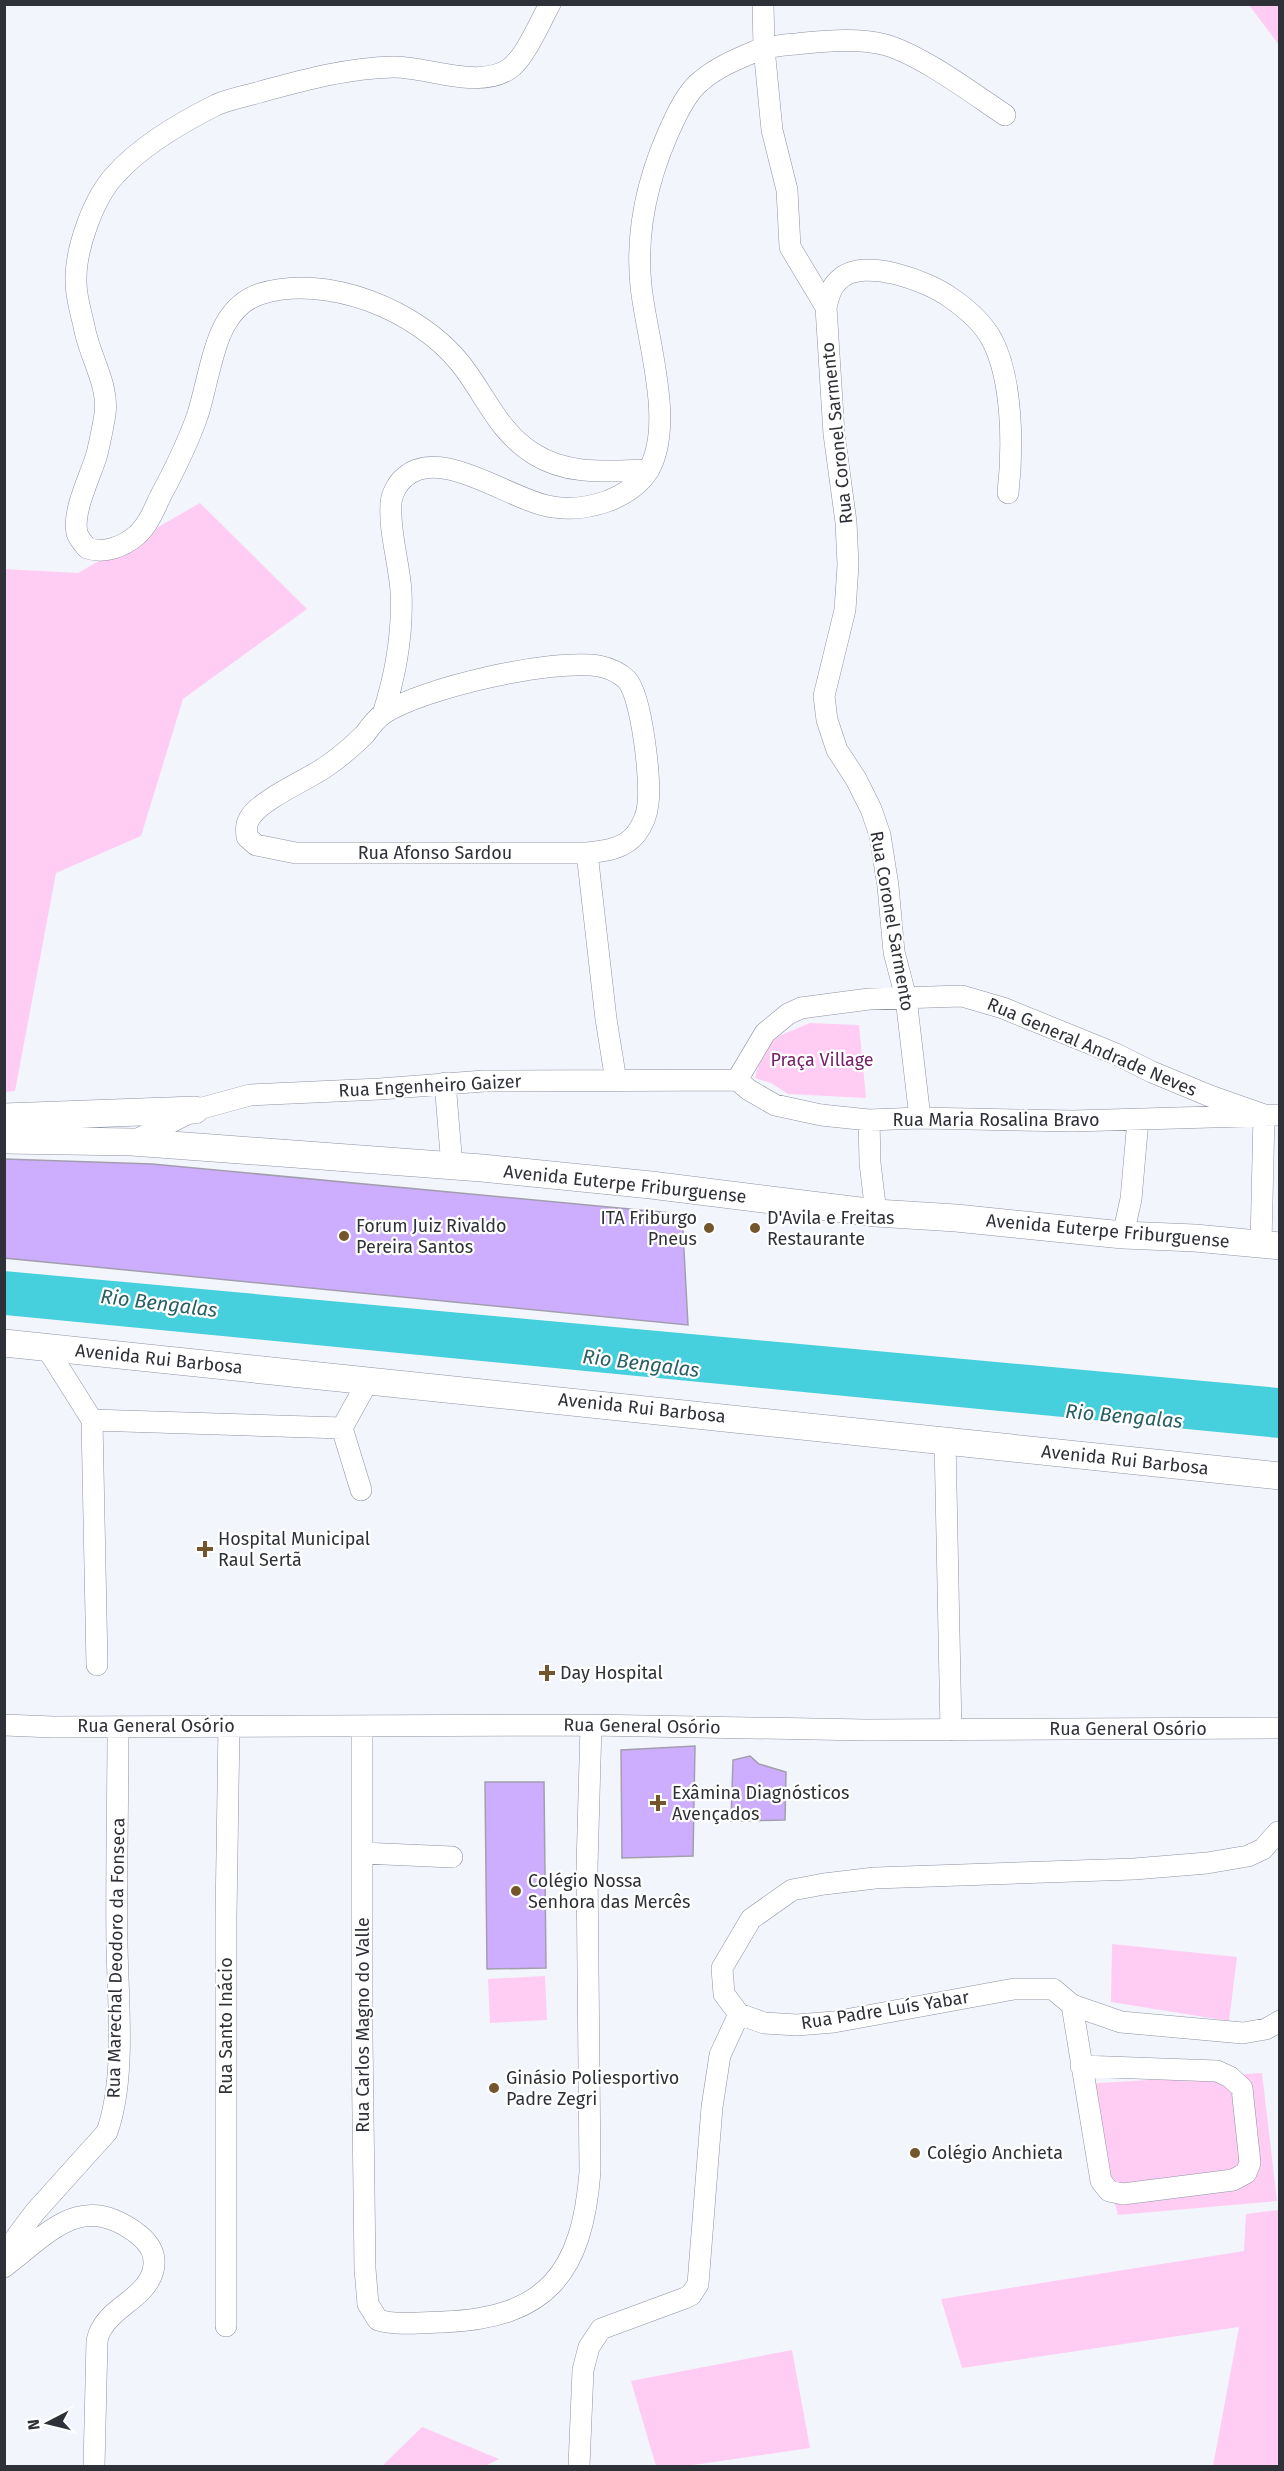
<svg xmlns="http://www.w3.org/2000/svg" width="1284" height="2471" font-family="'Fira Sans',sans-serif">
	<rect width="100%" height="100%" fill="#f2f5fc"/>
	<path fill="#ffcdf3" d="M1249 5H1279V45Z
		M200 503 307 609 183 699 141 836 56 873 15 1091 5 1092 4 569 78 573Z
		M810 1023 859 1025 866 1098 788 1094 771 1083 755 1078 763 1048 779 1036Z
		M1112 1944 1237 1957 1229 2021 1111 2002Z
		M545 1976 547 2020 490 2023 488 1979Z
		M1262 2073 1277 2201 1118 2215 1084 2084Z
		M1279 2210V2466H1213L1239 2327 962 2368 941 2299 1244 2251 1246 2214Z
		M792 2350 810 2448 686 2466H656L631 2381Z
		M422 2427 499 2459 485 2466H382Z"/>
	<path fill="#46cfdd" d="M4 1271 1279 1388V1438L5 1315Z"/>
	<path fill="#cdaefe" stroke="#a39eae" stroke-width="1.5" d="M4 1159 152 1164 682 1214 688 1325 4 1258Z
		M695 1746 693 1856 622 1858 621 1750Z
		M750 1756 759 1764 786 1772 785 1820 731 1821 733 1760Z
		M485 1782H544L546 1968 487 1969Z"/>
	<g fill="none" stroke-linecap="round" stroke-linejoin="round">
		<defs>
			<path id="minor" d="M550 4C540 22 525 58 509 69 478 90 425 66 393 67 347 68 304 80 260 92 246 96 229 99 216 105 182 122 142 145 116 174 93 198 75 250 76 282 76 299 82 315 85 331 91 359 109 386 105 414 103 428 100 441 97 454 91 475 72 511 77 533 79 539 83 543 87 548 104 554 123 547 137 535 148 525 154 510 160 497 175 469 188 443 198 414 206 388 213 344 226 323 234 309 245 299 260 294 327 273 417 310 460 363 485 394 498 432 534 454 569 476 609 471 649 470
				M763 4 764 48 772 130 787 190 790 247 826 307
				M383 714C396 674 403 633 401 591 399 562 389 532 391 504 391 495 398 482 405 477 442 445 512 502 553 507 571 510 591 507 608 501 623 495 639 485 648 471 676 425 646 337 641 286 635 228 650 169 676 116 682 104 690 89 701 81 717 67 737 59 756 51 771 45 789 45 805 43 831 40 861 38 886 45 923 56 972 93 1005 115
				M587 853C605 851 624 849 636 834 642 826 647 814 648 804 651 781 642 697 627 680 620 673 609 668 599 666 553 658 422 688 383 714 376 719 370 727 365 734 353 746 340 757 327 766 307 780 264 798 251 816 246 823 246 829 247 837L256 845 296 853H587L606 1019 616 1081
				M737 1080 765 1033 788 1014 801 1008 869 999 962 996 1003 1008 1116 1054 1152 1072 1210 1096 1264 1115
				M737 1080 749 1090 775 1105 821 1115 869 1120 920 1118 1073 1121 1280 1115
				M445 1083 452 1166
				M920 1118 906 998 894 952 888 886 880 835 871 809 856 779 837 750 827 720 824 696 845 610 848 565 846 522 834 434 826 307C829 296 831 286 840 279 864 257 928 281 951 298 967 309 983 323 992 340 1013 380 1013 449 1008 493
				M869 1120 870 1163 876 1213
				M132 1142 195 1110 250 1095 380 1089 484 1081 737 1080
				M1123 1235 1131 1199 1138 1120
				M1261 1243 1264 1115
				M46 1347 92 1420 342 1428 368 1381
				M92 1420 97 1665
				M342 1428 361 1490
				M945 1440 951 1730
				M4 1725 53 1727 591 1725 866 1730 1280 1728
				M362 1726V2037L365 2269 368 2304 378 2320C398 2326 422 2322 443 2322 547 2318 582 2273 590 2172L587 1867 591 1725
				M1278 1832 1263 1849 1248 1856 1207 1863 1134 1869 875 1878 824 1884 792 1890 751 1919 722 1968 724 1994 739 2014 764 2023 797 2025 834 2022 1014 1989H1053L1072 2005 1121 2022 1243 2033 1266 2029 1280 2021
				M362 1853 452 1857
				M1072 2005 1101 2181 1109 2191 1123 2194 1233 2180 1246 2173 1250 2163 1242 2088 1230 2077 1217 2071 1081 2066
				M4 2259 14 2240 35 2212 107 2132C126 2078 118 2004 117 1946 116 1873 118 1800 118 1727
				M4 2267C50 2232 82 2190 139 2235 150 2244 157 2255 153 2271 146 2297 114 2306 102 2328 99 2332 98 2337 97 2341L94 2466
				M226 2326V1917L229 1726
				M579 2466 583 2370 589 2347 601 2329 685 2298 691 2295 698 2284 712 2107 720 2055 739 2014"/>
			<path id="major" d="M4 1117 195 1110
				M4 1140 132 1142 482 1168 651 1185 876 1213 956 1218 1123 1235 1195 1238 1280 1246
				M4 1343 1280 1476"/>
		</defs>
		<use href="#minor" stroke="#8e93a3" stroke-width="22"/>
		<use href="#major" stroke="#8e93a3" stroke-width="28"/>
		<use href="#minor" stroke="#fff" stroke-width="21"/>
		<use href="#major" stroke="#fff" stroke-width="27"/>
	</g>
	<g fill="#75552b" stroke="#fff" stroke-width="2">
		<circle cx="709" cy="1228" r="6"/>
		<circle cx="755" cy="1228" r="6"/>
		<circle cx="344" cy="1236" r="6"/>
		<path d="M202 1540h6v6h6v6h-6v6h-6v-6h-6v-6h6z"/>
		<path d="M544 1664h6v6h6v6h-6v6h-6v-6h-6v-6h6z"/>
		<path d="M655 1794h6v6h6v6h-6v6h-6v-6h-6v-6h6z"/>
		<circle cx="516" cy="1891" r="6"/>
		<circle cx="494" cy="2088" r="6"/>
		<circle cx="915" cy="2153" r="6"/>
	</g>
	<g text-anchor="middle" dominant-baseline="central" stroke-width="4.5" stroke-linejoin="round" paint-order="stroke">
		<g font-size="18" fill="#2f3138" stroke="#fff">
			<text transform="translate(837 433) rotate(-96)">Rua Coronel Sarmento</text>
			<text x="435" y="853">Rua Afonso Sardou</text>
			<text transform="translate(892 921) rotate(80)">Rua Coronel Sarmento</text>
			<text transform="translate(1092 1047) rotate(23)">Rua General Andrade Neves</text>
			<text transform="translate(430 1086) rotate(-3)">Rua Engenheiro Gaizer</text>
			<text x="996" y="1120">Rua Maria Rosalina Bravo</text>
			<text transform="translate(625 1184) rotate(6)">Avenida Euterpe Friburguense</text>
			<text transform="translate(1108 1231) rotate(5)">Avenida Euterpe Friburguense</text>
			<text transform="translate(159 1359) rotate(6)">Avenida Rui Barbosa</text>
			<text transform="translate(642 1408) rotate(6)">Avenida Rui Barbosa</text>
			<text transform="translate(1125 1460) rotate(6)">Avenida Rui Barbosa</text>
			<text x="156" y="1726">Rua General Osório</text>
			<text transform="translate(642 1726) rotate(1)">Rua General Osório</text>
			<text x="1128" y="1729">Rua General Osório</text>
			<text transform="translate(116 1958) rotate(-89)">Rua Marechal Deodoro da Fonseca</text>
			<text transform="translate(885 2010) rotate(-9)">Rua Padre Luís Yabar</text>
			<text transform="translate(363 2025) rotate(-90)">Rua Carlos Magno do Valle</text>
			<text transform="translate(226 2026) rotate(-90)">Rua Santo Inácio</text>
		</g>
		<g font-size="18" fill="#77216b" stroke="#fff">
			<text x="822" y="1060">Praça Village</text>
		</g>
		<g font-size="18" fill="#2f3138" stroke="#fff" text-anchor="start">
			<text x="697" y="1218" text-anchor="end">ITA Friburgo<tspan x="697" dy="21">Pneus</tspan></text>
			<text x="767" y="1218">D'Avila e Freitas<tspan x="767" dy="21">Restaurante</tspan></text>
			<text x="356" y="1226">Forum Juiz Rivaldo<tspan x="356" dy="21">Pereira Santos</tspan></text>
			<text x="218" y="1539">Hospital Municipal<tspan x="218" dy="21">Raul Sertã</tspan></text>
			<text x="560" y="1673">Day Hospital</text>
			<text x="672" y="1793">Exâmina Diagnósticos<tspan x="672" dy="21">Avençados</tspan></text>
			<text x="528" y="1881">Colégio Nossa<tspan x="528" dy="21">Senhora das Mercês</tspan></text>
			<text x="506" y="2078">Ginásio Poliesportivo<tspan x="506" dy="21">Padre Zegri</tspan></text>
			<text x="927" y="2153">Colégio Anchieta</text>
		</g>
		<g font-size="20" font-style="italic" fill="#275f65" stroke="#fff">
			<text transform="translate(159 1303) rotate(7)">Rio Bengalas</text>
			<text transform="translate(641 1363) rotate(7)">Rio Bengalas</text>
			<text transform="translate(1124 1416) rotate(5)">Rio Bengalas</text>
		</g>
	</g>
	<rect width="1284" height="2471" fill="none" stroke="#2f3138" stroke-width="12"/>
	<g transform="translate(48 2423) rotate(263)" stroke="#ffffff" stroke-width="4.5" paint-order="stroke">
	<path d="M0-4.5L10 22L0 15L-10 22Z" fill="#2f3138"/>
	<text y="-9" font-size="16" font-weight="bold" text-anchor="middle" fill="#2f3138">N</text>
	</g>
</svg>
